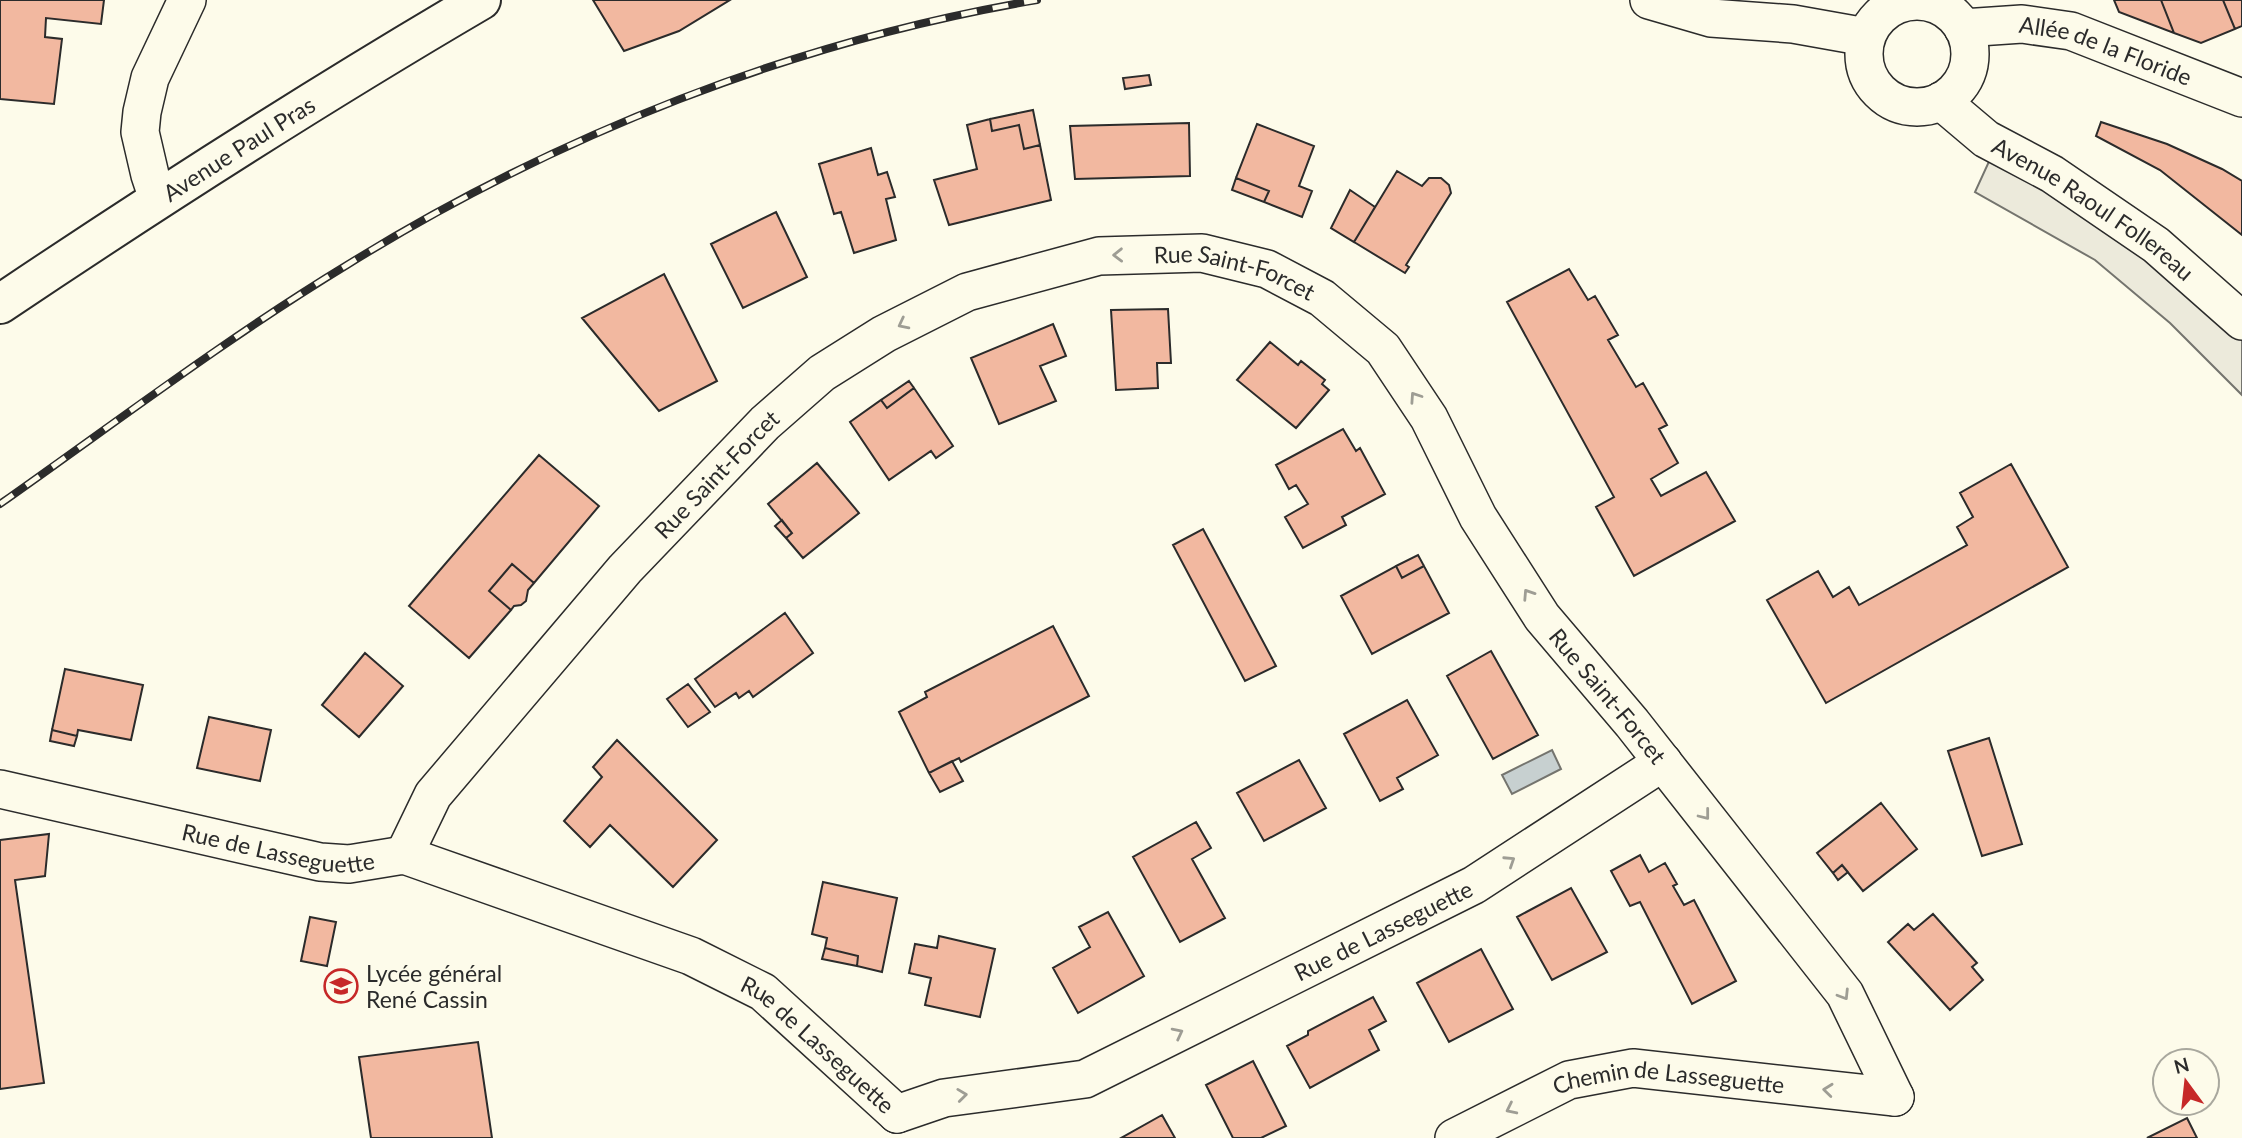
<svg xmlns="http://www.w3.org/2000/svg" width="2242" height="1138" font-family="Lato,sans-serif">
	<rect width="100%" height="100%" fill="#fdfbea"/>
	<path fill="#eceadb" stroke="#74746e" stroke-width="2" d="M1997 144 2242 321V395L2170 323 2095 260 1975 192Z"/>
	<path fill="#c7d0d0" stroke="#74746e" stroke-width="2" d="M1552 750 1561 769 1512 794 1502 775Z"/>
	<path fill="#f2b8a0" stroke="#2b2b2b" stroke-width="2" d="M0 0H104L101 24 46 18 45 37 62 39 54 104 0 99Z
		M593 0H730L679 31 624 51Z
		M2114 0H2161L2174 33 2119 12Z
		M2161 0H2223L2235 29 2201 43 2174 33Z
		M2223 0H2242V26L2235 29Z
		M1149 75 1151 85 1125 89 1123 78Z
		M1033 110 1040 145 1024 149 1019 125 992 131 990 119Z
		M990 119 992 131 1019 125 1024 149 1040 145 1051 200 949 225 934 180 977 169 967 125Z
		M2101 122 2167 144 2222 169 2242 181V235L2160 170 2096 136Z
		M1189 123 1190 176 1075 179 1070 126Z
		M1257 124 1314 146 1299 186 1312 191 1302 217 1264 202 1269 191 1236 178Z
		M871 148 878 175 887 172 895 197 886 199 896 240 854 253 841 212 834 214 819 164Z
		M1397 171 1422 186 1429 178H1441L1449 185 1451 193 1406 265 1409 267 1405 273 1354 242Z
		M1236 178 1269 191 1264 202 1232 190Z
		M1350 190 1375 207 1354 242 1331 228Z
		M776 212 807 277 743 308 711 244Z
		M1569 269 1588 300 1595 296 1618 335 1608 340 1636 387 1643 383 1667 425 1659 429 1678 463 1651 479 1661 496 1706 472 1735 521 1634 576 1596 507 1614 497 1507 302Z
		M664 274 717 381 659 411 582 318Z
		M1168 309 1171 363H1157L1158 388 1116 390 1111 310Z
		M1053 324 1066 356 1040 366 1056 401 999 424 971 358Z
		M1270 342 1298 365 1301 361 1325 380 1322 384 1329 390 1296 428 1237 380Z
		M909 381 914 388 887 408 881 400Z
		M914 388 953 446 936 458 931 451 889 480 850 422 881 400 887 408Z
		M1343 429 1356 451 1360 448 1385 494 1342 517 1346 525 1303 548 1285 517 1308 504 1296 485 1289 489 1276 465Z
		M539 455 599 506 534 583 512 564 489 591 511 610 469 658 409 606Z
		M817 463 859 513 803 558 786 538 792 533 768 504Z
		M2011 464 2068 567 1826 703 1767 600 1818 571 1833 597 1849 587 1859 605 1967 545 1957 527 1973 517 1960 493Z
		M782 520 792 533 786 538 775 526Z
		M1203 529 1276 666 1245 681 1173 545Z
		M1418 555 1424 566 1402 578 1396 566Z
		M512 564 534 583 528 590 526 601 521 605 514 606 511 610 489 591Z
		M1396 566 1402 578 1424 566 1449 613 1372 654 1341 596Z
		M785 613 813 653 753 697 749 691 739 698 736 693 715 707 695 679Z
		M1053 626 1089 696 961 762 959 758 929 773 899 712 927 697 925 692Z
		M1491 651 1538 735 1493 759 1447 676Z
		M365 653 403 686 359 737 322 705Z
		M65 669 143 685 131 740 78 730 77 736 52 730Z
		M688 684 710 712 688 727 667 699Z
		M1407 700 1438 755 1397 778 1403 789 1380 801 1344 734Z
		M209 717 271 730 260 781 197 768Z
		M52 730 77 736 74 746 50 741Z
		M1989 738 2022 844 1982 856 1948 751Z
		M617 740 717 840 673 887 610 825 590 847 564 821 602 777 593 767Z
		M1299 760 1326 808 1264 841 1237 793Z
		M952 761 963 781 940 792 929 773Z
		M1881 803 1917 849 1863 891 1842 865 1833 873 1817 853Z
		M1196 822 1211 848 1192 859 1225 918 1180 942 1133 857Z
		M49 834 45 876 15 880 44 1083 0 1089V840Z
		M1640 855 1649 872 1665 863 1677 884 1673 886 1684 905 1694 900 1736 981 1692 1004 1640 902 1630 906 1611 871Z
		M1842 865 1848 872 1838 880 1833 873Z
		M823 882 897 898 882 972 857 966 858 956 825 948 827 938 812 934Z
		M1571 888 1607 952 1552 980 1517 917Z
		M1108 912 1144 976 1078 1013 1053 968 1090 947 1079 927Z
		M1933 914 1977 963 1972 967 1983 980 1950 1010 1888 942 1908 924 1914 930Z
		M310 917 336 922 327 966 301 961Z
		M939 936 995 949 980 1017 925 1005 931 978 909 973 915 944 937 948Z
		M825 948 858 956 857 966 822 959Z
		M1481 949 1513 1009 1449 1042 1417 983Z
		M1373 997 1386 1021 1369 1030 1379 1050 1310 1088 1287 1046 1308 1035V1031Z
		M478 1042 492 1138H371L359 1057Z
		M1253 1061 1286 1126 1261 1138H1233L1206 1085Z
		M1162 1115 1175 1138H1121Z
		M2187 1118 2197 1138H2147Z"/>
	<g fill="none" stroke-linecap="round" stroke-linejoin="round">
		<defs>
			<g id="minor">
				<path d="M1649 0 1711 18 1793 24 1866 37"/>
				<circle cx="1917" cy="54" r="53"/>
				<path id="s1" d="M1963 28 2022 24 2071 31 2242 98"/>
				<path id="s2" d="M1941 101 1986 139 2052 174 2156 245 2242 321"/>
				<path d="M158 199 150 175 140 132 142 112 150 78 187 0"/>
				<path id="s3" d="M0 789 320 862 349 864 404 855 691 956 763 992 897 1114"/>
				<path id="s4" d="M404 855 433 795 625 569 765 423 822 373 884 334 967 292 1099 256 1202 253 1267 269 1322 298 1383 349 1429 418 1478 517 1542 617 1632 723 1845 994 1895 1097"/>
				<path id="s5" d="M897 1114 944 1098 1085 1079 1474 885 1663 762"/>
				<path id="s6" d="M1454 1138 1569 1080 1633 1068 1895 1097"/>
			</g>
			<g id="tertiary">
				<path id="s7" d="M0 304C158 198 317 96 481 0"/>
			</g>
		</defs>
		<use href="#minor" stroke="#2b2b2b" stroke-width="40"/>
		<use href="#tertiary" stroke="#2b2b2b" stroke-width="42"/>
		<use href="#minor" stroke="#fdfbea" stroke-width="37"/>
		<use href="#tertiary" stroke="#fdfbea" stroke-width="38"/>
		<defs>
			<path id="rail" d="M0 504C115 423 227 338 347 265 557 135 794 41 1037 0"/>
		</defs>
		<use href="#rail" stroke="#2b2b2b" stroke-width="8"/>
		<use href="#rail" stroke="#fdfbea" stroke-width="5" stroke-dasharray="16" stroke-linecap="butt"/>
	</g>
	<defs><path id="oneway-chevron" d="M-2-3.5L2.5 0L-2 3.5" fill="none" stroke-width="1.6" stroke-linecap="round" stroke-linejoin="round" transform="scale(1.75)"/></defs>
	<g stroke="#9e9d94">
		<use href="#oneway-chevron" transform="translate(1118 255) rotate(179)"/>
		<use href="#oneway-chevron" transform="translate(903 324) rotate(153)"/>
		<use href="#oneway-chevron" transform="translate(1415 397) rotate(-124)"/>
		<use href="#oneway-chevron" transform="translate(1528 594) rotate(-123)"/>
		<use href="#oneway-chevron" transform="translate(1705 815) rotate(52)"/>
		<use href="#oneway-chevron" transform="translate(1510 861) rotate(-33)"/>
		<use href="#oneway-chevron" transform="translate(1844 995) rotate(58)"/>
		<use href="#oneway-chevron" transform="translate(1178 1033) rotate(-27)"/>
		<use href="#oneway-chevron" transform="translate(1828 1090) rotate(-174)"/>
		<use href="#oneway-chevron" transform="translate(962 1095) rotate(-7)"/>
		<use href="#oneway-chevron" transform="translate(1511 1109) rotate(154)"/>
	</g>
	<defs>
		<symbol id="school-ring" viewBox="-11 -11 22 22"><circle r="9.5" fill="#fdfbea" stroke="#c62828" stroke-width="1.5"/><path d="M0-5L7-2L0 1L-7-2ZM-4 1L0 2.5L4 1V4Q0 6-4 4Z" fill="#c62828"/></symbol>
	</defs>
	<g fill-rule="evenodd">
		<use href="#school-ring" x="322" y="967" width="38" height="38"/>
	</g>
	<g text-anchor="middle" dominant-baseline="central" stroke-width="5" stroke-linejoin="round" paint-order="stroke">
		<g font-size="23" fill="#2b2b2b" stroke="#fdfbea">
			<text stroke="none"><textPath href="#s1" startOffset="147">Allée de la Floride</textPath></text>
			<text stroke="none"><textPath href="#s7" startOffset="285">Avenue Paul Pras</textPath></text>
			<text stroke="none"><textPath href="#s2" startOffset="187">Avenue Raoul Follereau</textPath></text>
			<text stroke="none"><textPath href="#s4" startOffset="1083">Rue Saint-Forcet</textPath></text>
			<text stroke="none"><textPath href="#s4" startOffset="495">Rue Saint-Forcet</textPath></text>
			<text stroke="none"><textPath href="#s4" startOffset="1671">Rue Saint-Forcet</textPath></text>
			<text stroke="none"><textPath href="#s3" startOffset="285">Rue de Lasseguette</textPath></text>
			<text stroke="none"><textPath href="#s5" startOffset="525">Rue de Lasseguette</textPath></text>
			<text stroke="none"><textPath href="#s3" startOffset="873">Rue de Lasseguette</textPath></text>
			<text stroke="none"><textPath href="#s6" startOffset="229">Chemin de Lasseguette</textPath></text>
		</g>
		<g font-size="23" fill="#2b2b2b" stroke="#fdfbea" text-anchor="start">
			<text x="366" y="973">Lycée général<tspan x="366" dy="26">René Cassin</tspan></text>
		</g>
	</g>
	<g transform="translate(2186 1082) rotate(345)"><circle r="33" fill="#fdfbea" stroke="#a9a89e" stroke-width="2"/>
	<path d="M0-5L12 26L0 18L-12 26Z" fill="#c62828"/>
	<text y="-10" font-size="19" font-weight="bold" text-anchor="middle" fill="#2b2b2b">N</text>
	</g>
</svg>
